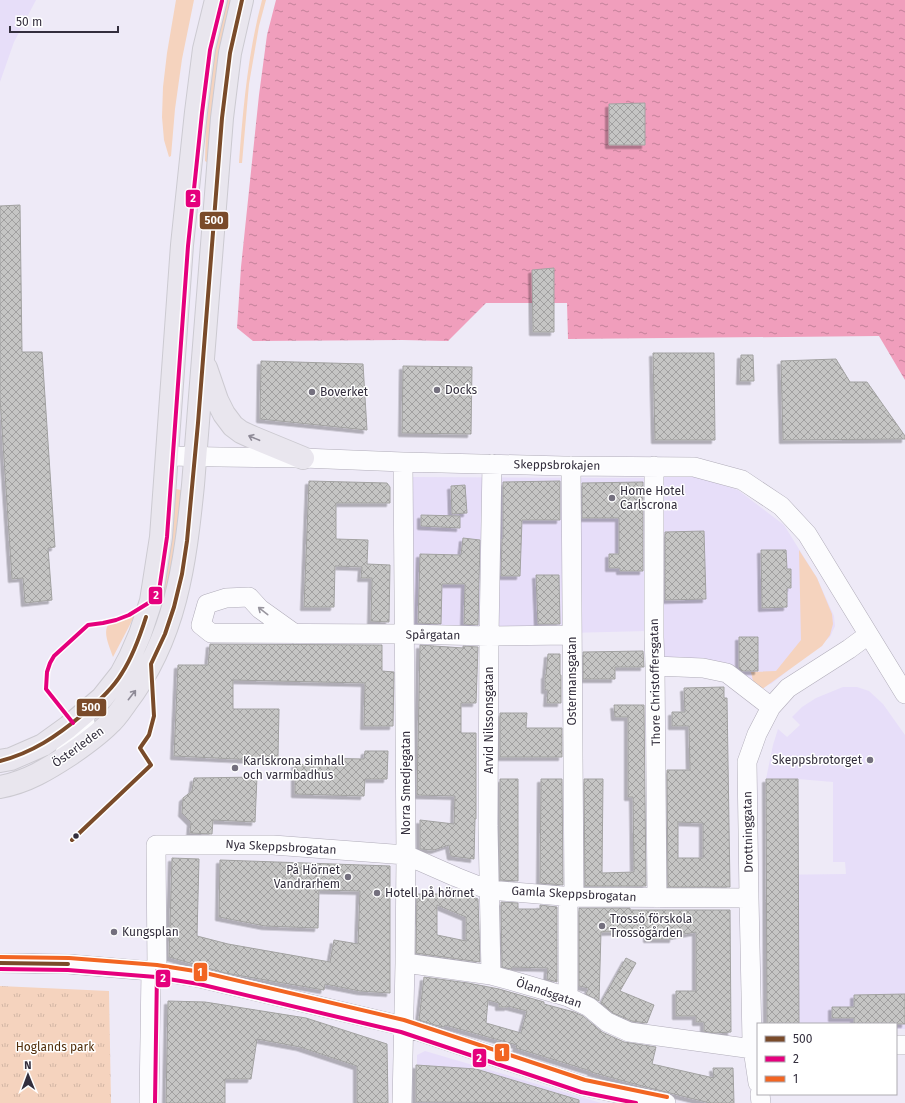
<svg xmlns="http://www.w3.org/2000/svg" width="905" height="1103" font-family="'Fira Sans',sans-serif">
	<defs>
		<pattern id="park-tufts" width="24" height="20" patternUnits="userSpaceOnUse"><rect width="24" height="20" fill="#f5d3be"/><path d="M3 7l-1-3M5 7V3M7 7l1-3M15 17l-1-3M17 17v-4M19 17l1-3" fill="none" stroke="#d2b5a4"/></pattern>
		<pattern id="water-ripples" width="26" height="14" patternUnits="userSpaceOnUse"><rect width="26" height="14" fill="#f09ebc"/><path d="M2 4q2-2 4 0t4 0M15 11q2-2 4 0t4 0" fill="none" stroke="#c3819a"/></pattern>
		<pattern id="building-cross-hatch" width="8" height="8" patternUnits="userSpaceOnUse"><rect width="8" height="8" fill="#c5c5c4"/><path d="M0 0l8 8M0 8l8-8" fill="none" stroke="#a1a0a0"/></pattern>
		<filter id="shadow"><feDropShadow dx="-3.5" dy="3.5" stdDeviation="0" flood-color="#0004"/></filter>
	</defs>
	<rect width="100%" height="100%" fill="#eeeaf7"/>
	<path fill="#e7def9" d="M0 0H36L14 42 0 82Z
		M412 477 646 478 647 631 412 637Z
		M661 477H697L738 490 784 525 817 578 834 616 835 626 830 637 771 684 762 685 719 664 663 661Z
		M843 687H857L869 691 883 704 905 735V1029H896V1024H767L766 875 846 874 845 862H833V782L798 779H766L773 745 778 729 787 737 800 725 792 717 802 707 816 698Z
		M425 1051 601 1103H417V1055Z"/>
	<path fill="#f5d3be" d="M176 0H194L182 59 175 109 171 156 169 157 164 140 162 117 163 87 167 53Z
		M225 0H233L211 165 205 161 206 126 210 73Z
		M262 0H266L259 26 249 84 242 163H239C243 108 248 53 262 0Z
		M176 489 185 491 172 585 145 657 112 706 110 704 174 510Z
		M799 550 817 578 832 614 833 624 830 635 822 646 761 690H755L751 672 776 671 801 640Z
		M131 615H135L113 657C110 648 101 630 110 623 115 619 124 617 131 615Z"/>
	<path fill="url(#park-tufts)" d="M0 986 109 991 111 1103H0Z"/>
	<path fill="url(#water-ripples)" d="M276 0H905V380L879 336 568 339 567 303H486L448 341 402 340 253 341 237 328 241 267 259 95 267 35Z"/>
	<path fill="url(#building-cross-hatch)" stroke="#a2a2a1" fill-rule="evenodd" filter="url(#shadow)" d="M645 103V145H609V104Z
		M20 205 22 352H42L55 547 48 548 52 600 25 603 23 578 12 579 0 398V206Z
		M554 268V332H533L532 270Z
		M653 353H714L715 440H655Z
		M741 355H753L754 381H740Z
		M836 359 850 382H867L905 436V439L783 440 781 361Z
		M261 361 363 364 367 430 260 419Z
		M403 366 472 367 471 434 402 433Z
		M309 481 387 483 390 487V503H336V539L368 540 367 564 390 565 389 622 371 621 372 578H361L362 567 335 566 334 607H304Z
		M560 481V520H522L520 576H501L502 539H503V482Z
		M643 482V571H620V568H609V554H619V518H582V483Z
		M465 485 467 513 452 514 451 486Z
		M421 515 460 516V528L421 526Z
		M704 531 706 599 665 600V532Z
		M463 538 480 540 478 625 464 624 465 584H442L441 624 418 623 420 554 461 555Z
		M761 550H786L787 569H791V588H787V607L762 608Z
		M536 575H559L560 624H538Z
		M739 637H758V671H742L739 668Z
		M210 644 382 645V671L394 672 393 726H364L365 683 233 680V709H279L278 757H257V760L174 756 178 665H208Z
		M420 645 463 648V646L478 647 476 703H461V733H476V819H475L474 859 451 856 449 845 434 850 420 849V820L454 824 455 796 417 795Z
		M643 651 644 667H615V679H583V652Z
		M548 654H560V675H561V703H547L548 690H545V675H546Z
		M724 687V698H727L730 887H668L667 770H690L689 726H672V712H685L684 688ZM678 822 703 823V858H678Z
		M614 705H644L646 886H585L584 779H603L602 873 634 872 633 797H628V717H615Z
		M500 713H527L526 728H562V757H500Z
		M365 751H388L387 779H365L364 796 295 794V764L314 765V758L364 759Z
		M257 777 255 822 213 820 212 834 190 833 191 822 182 813 183 798 192 791 194 778Z
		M500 779H518V881L500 880Z
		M541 779H562L563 885 540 883Z
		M766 779H798L799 1024H767Z
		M172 858 199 859 197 936 228 944 330 962 334 940 358 944 360 891 319 890 318 928 265 926 219 917 220 860 390 866V993L360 991 325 984 324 990 225 973 169 957Z
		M447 887 478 899 480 962 416 953 417 894H444ZM437 905 466 917V941L437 935Z
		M501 902 518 903V909H540V905L557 907V982L547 979 548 968 512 967 511 969 502 967Z
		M579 908H630V910H730L731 1032 714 1033 704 1031V1022H696V1016H676V991H696V932L673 936V939H647V931L601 932 599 1001 586 994 589 988 579 986Z
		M626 958 636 963 620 991 654 1005 647 1023 632 1021 613 1013 601 1003Z
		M424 977 468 983 499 989 544 1002V1004L574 1012 583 1016 602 1032 624 1042 656 1047 652 1064 714 1078 713 1068H733L734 1103H710L646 1087 591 1072V1071L516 1048 517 1045 445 1025 444 1027 435 1025 419 1020ZM488 1000 499 1003V1007H508V1006L527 1011 521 1033 486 1023Z
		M905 994V1024H854V1018H832V1007H854V995Z
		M168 1001 205 1002 306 1018 387 1044 388 1103H357V1066L300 1047 257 1039 251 1079H225V1103H166Z
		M416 1065 476 1069 579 1100V1103L416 1102Z"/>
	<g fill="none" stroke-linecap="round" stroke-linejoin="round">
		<defs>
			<path id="minor" d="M168 456 220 457 303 458 403 462 564 466 694 467 742 480 781 506 807 534 905 694
				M571 466 574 897
				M654 466V637L655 666 657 898
				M295 634 260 609 249 597 226 598 207 604 201 625 211 633 404 634 489 636 572 635
				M655 666 703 668 727 673 771 707
				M65 753 81 734 85 723 84 713
				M0 963 68 964 139 970 157 971 200 978 403 1026 583 1086 666 1103
				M405 963 491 975 520 983 568 997 589 1007 607 1022 629 1032 753 1049H758
				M157 971 156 845H273L406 855 456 877 489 890 574 897 749 898
				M491 975 488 826 489 636 492 464
				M568 997V897
				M896 1045H905
				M758 1083 753 1049 752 1041 749 898 747 762 757 734 771 707 788 688 849 649 868 635
				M760 1094 761 1103
				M149 1103 151 971
				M402 1103 405 963 406 855 403 462"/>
			<path id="major" d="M206 368 217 400 224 414 233 426 241 432 252 437 303 458
				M0 761 11 759 43 745 68 727 102 698 121 674 130 657 140 634 151 601 161 537 182 245 196 112 204 49 216 0
				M0 787C27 782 48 769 71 754 84 745 98 735 109 724 116 718 121 710 126 703 176 638 185 564 193 485L222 118 230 53 242 0"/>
		</defs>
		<use href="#minor" stroke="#b0acb9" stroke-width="20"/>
		<use href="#major" stroke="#cccad1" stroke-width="24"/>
		<use href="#minor" stroke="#fcfcfe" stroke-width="19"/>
		<use href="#major" stroke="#e9e6ee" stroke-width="22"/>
		<defs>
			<path id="bus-1" d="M0 761C32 753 57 736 82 715 97 703 112 690 122 673 133 656 140 636 146 617
				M72 840 151 765 140 748 149 735 154 716 151 664 165 634 174 607 182 574 187 541 198 423 222 118 230 53 242 0
				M0 963 68 964"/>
			<path id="bus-2" d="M73 723 46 689 47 672 50 663 54 656 88 625 103 623 116 620 129 615 150 602 159 591 167 537 188 246 202 113 210 50 222 1
				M0 969 68 970 156 977 199 984 401 1032 581 1092 636 1103
				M155 1103 157 971"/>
			<path id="bus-3" d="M0 957 69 958 157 965 201 972 404 1020 585 1080 667 1097"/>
		</defs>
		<use href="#bus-1" stroke="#fff" stroke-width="7"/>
		<use href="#bus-2" stroke="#fff" stroke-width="7"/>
		<use href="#bus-3" stroke="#fff" stroke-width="7"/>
		<use href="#bus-1" stroke="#7a4b2a" stroke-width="4"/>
		<use href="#bus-2" stroke="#e5007d" stroke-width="4"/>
		<use href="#bus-3" stroke="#f26522" stroke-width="4"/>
	</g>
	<defs><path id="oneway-shaft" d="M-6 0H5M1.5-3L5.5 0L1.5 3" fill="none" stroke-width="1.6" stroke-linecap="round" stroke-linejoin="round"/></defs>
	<g stroke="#8e8a96">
		<use href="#oneway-shaft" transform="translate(254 438) rotate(-157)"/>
		<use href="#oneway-shaft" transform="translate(132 695) rotate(-52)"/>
	</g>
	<use stroke="#98959e" href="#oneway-shaft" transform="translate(263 611) rotate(-142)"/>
	<g fill="#74707e" stroke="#fff" stroke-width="1.5">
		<circle cx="437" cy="390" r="4"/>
		<circle cx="312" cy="392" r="4"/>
		<circle cx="612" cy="498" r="4"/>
		<circle cx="870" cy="760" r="4"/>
		<circle cx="235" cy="768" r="4"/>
		<circle cx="348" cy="877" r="4"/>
		<circle cx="377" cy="893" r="4"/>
		<circle cx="602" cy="926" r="4"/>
		<circle cx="114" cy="932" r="4"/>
	</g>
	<circle fill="#332e3d" stroke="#fff" stroke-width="1.5" cx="76" cy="836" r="3.5"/>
	<g text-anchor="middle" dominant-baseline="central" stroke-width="3" stroke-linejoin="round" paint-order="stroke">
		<g font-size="12" fill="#332e3d" stroke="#fff" text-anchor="start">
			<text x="445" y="390">Docks</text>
			<text x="320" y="392">Boverket</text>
			<text x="620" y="491">Home Hotel<tspan x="620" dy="14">Carlscrona</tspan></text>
			<text x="862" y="760" text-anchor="end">Skeppsbrotorget</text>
			<text x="243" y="761">Karlskrona simhall<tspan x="243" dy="14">och varmbadhus</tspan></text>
			<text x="340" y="870" text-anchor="end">På Hörnet<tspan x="340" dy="14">Vandrarhem</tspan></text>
			<text x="385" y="893">Hotell på hörnet</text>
			<text x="610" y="919">Trossö förskola<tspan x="610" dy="14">Trossögården</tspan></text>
			<text x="122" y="932">Kungsplan</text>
		</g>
		<g font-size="12" fill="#332e3d" stroke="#fff">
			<text transform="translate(557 465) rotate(1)">Skeppsbrokajen</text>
			<text transform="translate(433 635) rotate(1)">Spårgatan</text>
			<text transform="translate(572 681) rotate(-90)">Ostermansgatan</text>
			<text transform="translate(655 682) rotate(-91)">Thore Christoffersgatan</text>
			<text transform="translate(489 720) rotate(-90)">Arvid Nilssonsgatan</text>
			<text transform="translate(78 747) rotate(-36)">Österleden</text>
			<text transform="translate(406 783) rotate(-90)">Norra Smedjegatan</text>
			<text transform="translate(748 832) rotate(-91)">Drottninggatan</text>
			<text transform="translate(281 847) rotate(3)">Nya Skeppsbrogatan</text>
			<text transform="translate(574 894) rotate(3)">Gamla Skeppsbrogatan</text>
			<text transform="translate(549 993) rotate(19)">Ölandsgatan</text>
		</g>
		<g font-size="12" fill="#512e0a" stroke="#fff">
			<text x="55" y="1047">Hoglands park</text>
		</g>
	</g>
	<g stroke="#fff" stroke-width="1.5">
		<rect x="185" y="189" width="16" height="19" rx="4" fill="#e5007d"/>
		<rect x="199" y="211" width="30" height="19" rx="4" fill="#7a4b2a"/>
		<rect x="148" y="586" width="15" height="19" rx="4" fill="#e5007d"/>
		<rect x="76" y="698" width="31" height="19" rx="4" fill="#7a4b2a"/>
		<rect x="193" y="962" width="15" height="20" rx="4" fill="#f26522"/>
		<rect x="155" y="969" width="16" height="19" rx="4" fill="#e5007d"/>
		<rect x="494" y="1043" width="16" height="19" rx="4" fill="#f26522"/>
		<rect x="472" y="1048" width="15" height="20" rx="4" fill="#e5007d"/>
	</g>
	<g font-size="11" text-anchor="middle" font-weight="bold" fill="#fff">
		<text x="193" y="202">2</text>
		<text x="214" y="224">500</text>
		<text x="156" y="599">2</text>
		<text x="91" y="711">500</text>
		<text x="200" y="976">1</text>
		<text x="163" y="982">2</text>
		<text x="502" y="1056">1</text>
		<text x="479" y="1062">2</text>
	</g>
	<rect x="757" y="1023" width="140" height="72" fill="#ffffff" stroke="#adabb1"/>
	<rect x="765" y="1036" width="20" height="6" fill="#7a4b2a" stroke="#adabb1"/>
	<text x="793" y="1043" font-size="12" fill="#332e3d">500</text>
	<rect x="765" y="1056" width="20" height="6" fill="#e5007d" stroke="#adabb1"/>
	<text x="793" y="1063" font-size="12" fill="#332e3d">2</text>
	<rect x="765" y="1076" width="20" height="6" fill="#f26522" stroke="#adabb1"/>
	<text x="793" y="1083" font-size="12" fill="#332e3d">1</text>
	<g transform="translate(28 1075) rotate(359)" stroke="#ffffff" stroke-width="3" paint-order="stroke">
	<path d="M0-3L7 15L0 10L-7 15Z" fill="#332e3d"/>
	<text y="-6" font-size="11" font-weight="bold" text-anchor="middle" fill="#332e3d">N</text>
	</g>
	<path d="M10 26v6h108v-6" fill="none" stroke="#332e3d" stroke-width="2"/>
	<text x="16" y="26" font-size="12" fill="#332e3d" stroke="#ffffff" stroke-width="3" paint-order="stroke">50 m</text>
</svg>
